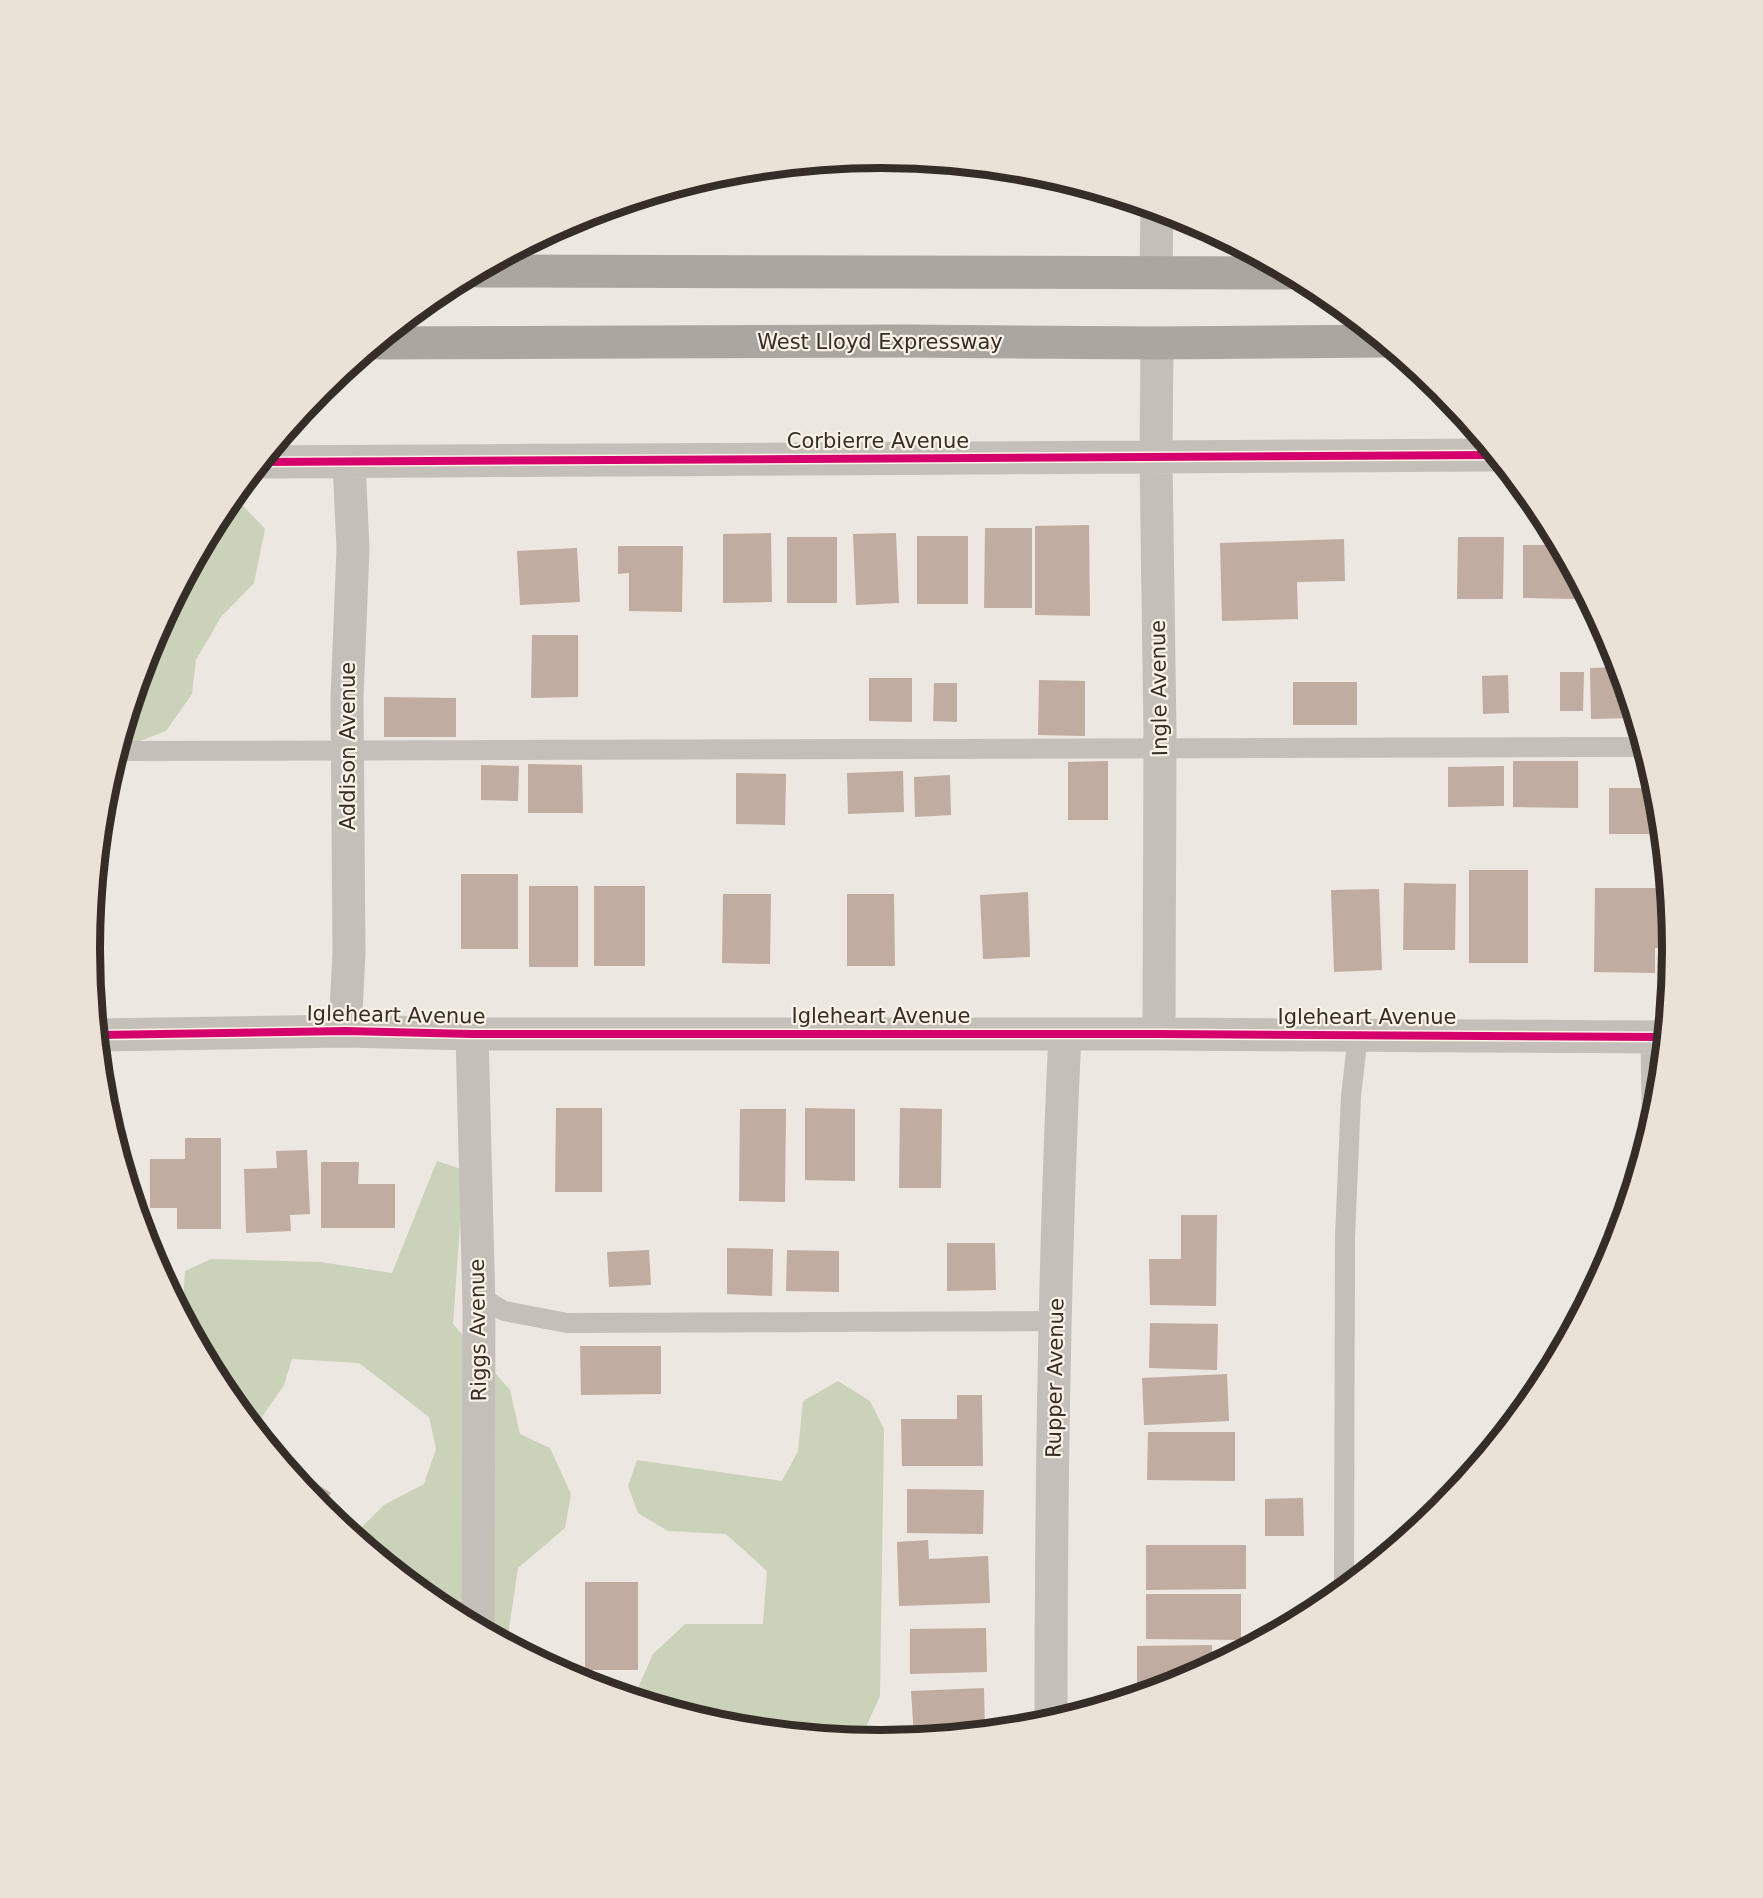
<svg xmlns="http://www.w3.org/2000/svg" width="1763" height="1898" font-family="'DejaVu Sans',sans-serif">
	<rect width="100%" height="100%" fill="#ece7e0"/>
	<path fill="#cbd2ba" d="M234 496 265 529 254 583 221 617 196 660 192 694 166 731 124 747 106 820 102 825 105 794 150 646 224 509Z
		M437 1161 464 1170 453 1324 510 1390 520 1434 550 1448 571 1494 565 1528 518 1568 507 1642 441 1607 354 1535 384 1505 424 1484 436 1449 429 1417 359 1363 292 1359 284 1385 255 1427 223 1388 200 1344 201 1339 183 1300 185 1271 211 1259 320 1262 392 1273Z
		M838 1381 870 1401 884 1429 880 1696 866 1727 838 1736 727 1725 634 1697 653 1654 685 1624H763L767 1571 726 1534 668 1531 638 1513 628 1486 637 1460 782 1481 798 1451 803 1401Z"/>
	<path fill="#c0aca1" d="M882 158 913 161V165H860V160Z
		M1089 525 1090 616 1035 615V526Z
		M985 528H1032V608H984Z
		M771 533 772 602 723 603V534Z
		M896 533 899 603 856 605 853 534Z
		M917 536H968V604H917Z
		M787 537H837V603H787Z
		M1458 537H1504L1503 599H1457Z
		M1344 539 1345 581 1297 582 1298 619 1222 621 1220 543Z
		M1523 545H1559L1576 577V599L1523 598Z
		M618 546H683L682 612 629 611V573L618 574Z
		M577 548 580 602 520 605 517 551Z
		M532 635H578V697L531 698Z
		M1619 667 1635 718 1591 719 1590 668Z
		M1560 672H1584L1583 711H1560Z
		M1508 675 1509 713 1483 714 1482 676Z
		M869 678H912V722L869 721Z
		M1039 680 1085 681V736L1038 735Z
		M1293 682H1357V725H1293Z
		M934 683H957V722L933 721Z
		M384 697 456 698V737H384Z
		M1108 761V820H1068V762Z
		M1513 761H1578V808L1513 807Z
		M528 764 582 765 583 813H528Z
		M481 765 519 766 518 801 481 800Z
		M1504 766V806L1448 807V767Z
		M903 771 904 812 848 814 847 773Z
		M736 773 786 774 785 825 736 824Z
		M950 775 951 815 915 817 914 777Z
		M1609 788H1656L1658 799V834H1609Z
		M1469 870H1528V963H1469Z
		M461 874H518V949H461Z
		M1404 883 1456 884 1455 950H1403Z
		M529 886H578V967H529Z
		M594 886H645V966H594Z
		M1595 888H1658L1657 913H1669L1673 948H1655V973L1594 972Z
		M1379 889 1382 970 1334 972 1331 890Z
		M1028 892 1030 957 983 959 980 895Z
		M723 894H771L770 964 722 963Z
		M847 894H894L895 966H847Z
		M556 1108H602V1192H555Z
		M805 1108 855 1109V1181L805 1180Z
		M900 1108 942 1109 941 1188H899Z
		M740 1109H786L785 1202 739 1201Z
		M185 1138H221V1229H177V1208H150V1159H185Z
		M307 1150 310 1214 290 1215 291 1231 246 1233 244 1169 277 1168 276 1151Z
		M321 1162H359L358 1184H395V1228H321Z
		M1181 1215H1217L1216 1306 1150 1305 1149 1259H1181Z
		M947 1243H995L996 1290 947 1291Z
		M727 1248 773 1249 772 1296 727 1294Z
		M649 1250 651 1285 609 1287 607 1252Z
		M787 1250 839 1251V1292L786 1291Z
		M1150 1323 1218 1324 1217 1370 1149 1368Z
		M580 1346H661V1394L581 1395Z
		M1227 1374 1229 1421 1144 1425 1142 1378Z
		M957 1395H982L983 1466H902L901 1419H957Z
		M1148 1432H1235V1481L1147 1480Z
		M300 1473 331 1493 321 1508 297 1478Z
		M907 1489 984 1490 983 1534 907 1533Z
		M1303 1498 1304 1536H1265V1499Z
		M928 1540 929 1559 988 1556 990 1603 899 1606 897 1542Z
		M1146 1545H1246V1589L1146 1590Z
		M585 1582H638V1670H585Z
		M1146 1594H1241V1640L1146 1639Z
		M986 1628 987 1672 910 1674V1629Z
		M1212 1645V1665L1184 1680 1146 1692H1137V1646Z
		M984 1688 985 1730 914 1737 911 1691Z"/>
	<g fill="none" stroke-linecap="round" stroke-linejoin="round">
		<path stroke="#c5bfb9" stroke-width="20" d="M118 751 1643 747
			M479 1296 504 1311 567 1323 1056 1321
			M1344 1588 1345 1237 1351 1096 1358 1035"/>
		<path stroke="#c5bfb9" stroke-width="33" d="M1156 272 1157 210
			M1157 343 1156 458 1160 734 1159 1034
			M262 462 1495 455
			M345 1031 349 953 347 698 353 549 349 462
			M472 1034 479 1307 478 1627
			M98 1035 345 1031 472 1034H1159L1664 1037
			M1657 1037 1658 1102
			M1051 1721C1051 1492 1054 1263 1065 1035"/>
		<path stroke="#aba69f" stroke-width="33" d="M479 271 1287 273
			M378 343 906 341 1157 343 1383 341"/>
		<defs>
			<path id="cycleway" d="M262 462 1495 455
				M98 1035 345 1031 472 1034H1159L1664 1037"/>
		</defs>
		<use href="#cycleway" stroke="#f9f2e6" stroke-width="11"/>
		<use href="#cycleway" stroke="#d6006c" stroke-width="8"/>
	</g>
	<g text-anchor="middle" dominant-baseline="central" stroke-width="4.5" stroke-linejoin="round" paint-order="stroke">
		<g font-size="21" fill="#352d27" stroke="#f9f2e6">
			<text x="880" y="342">West Lloyd Expressway</text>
			<text x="878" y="441">Corbierre Avenue</text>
			<text transform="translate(1159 688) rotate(-91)">Ingle Avenue</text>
			<text transform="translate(348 746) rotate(-90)">Addison Avenue</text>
			<text transform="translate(396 1015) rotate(1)">Igleheart Avenue</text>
			<text x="881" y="1016">Igleheart Avenue</text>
			<text x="1367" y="1017">Igleheart Avenue</text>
			<text transform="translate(478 1330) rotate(-91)">Riggs Avenue</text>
			<text transform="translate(1055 1378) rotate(-89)">Rupper Avenue</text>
		</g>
	</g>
	<path d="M0 0H1763V1898H0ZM100 949a781 781 0 1 1 1562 0a781 781 0 1 1-1562 0Z" fill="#e9e2d7" fill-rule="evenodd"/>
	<path fill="none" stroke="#352d27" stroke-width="8" d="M100 949a781 781 0 1 1 1562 0a781 781 0 1 1-1562 0Z"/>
</svg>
